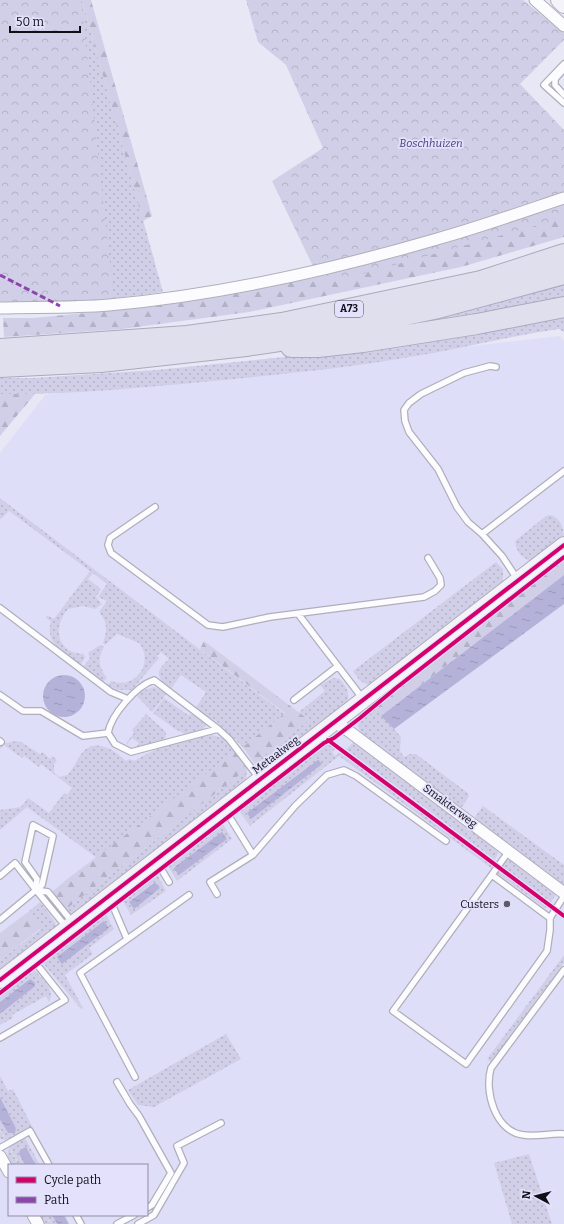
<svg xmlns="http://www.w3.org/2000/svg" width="564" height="1224" font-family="Bitter,serif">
	<defs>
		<pattern id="grass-dots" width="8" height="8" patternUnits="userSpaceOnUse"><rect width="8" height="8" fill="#d1cfe8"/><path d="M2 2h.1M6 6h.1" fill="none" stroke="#b2b1c6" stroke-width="1.8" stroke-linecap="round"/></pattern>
		<pattern id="forest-firs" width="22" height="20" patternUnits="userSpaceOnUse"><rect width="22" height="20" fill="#d1cfe8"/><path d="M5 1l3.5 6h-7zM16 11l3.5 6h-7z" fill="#b2b1c6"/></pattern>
		<pattern id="park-crowns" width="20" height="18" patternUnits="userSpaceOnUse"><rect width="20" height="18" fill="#d1cfe8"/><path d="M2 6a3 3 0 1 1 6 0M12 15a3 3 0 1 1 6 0" fill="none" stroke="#b2b1c6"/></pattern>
		<pattern id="water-ripples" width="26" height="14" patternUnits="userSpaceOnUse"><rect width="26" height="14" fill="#b5b2d9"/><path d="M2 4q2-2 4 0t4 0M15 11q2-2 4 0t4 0" fill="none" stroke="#9b98ba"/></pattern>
	</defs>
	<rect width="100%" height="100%" fill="#e8e7f6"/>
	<path fill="#dfdef8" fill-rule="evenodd" d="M560 336 564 341V1224H0V453L45 395ZM9 1165H147V1215H9Z"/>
	<path fill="url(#grass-dots)" fill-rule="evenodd" d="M64 0H82L163 292 108 299Z
		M564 283V304L443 327 390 326Z
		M564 318V332L559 329C509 336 460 349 410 357 341 369 272 375 203 382 135 388 68 395 0 394V378H33L156 370 364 349 551 319Z
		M0 498 285 714 243 747 216 721 195 709 206 692 181 675 170 690C157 677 154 672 169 659L161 652 157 656 159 658 132 690H117L108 685 111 681C135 690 155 663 139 643L117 634 105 645 103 643C107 631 108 622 99 612L107 601 98 597 107 584 93 573 88 579 101 589 96 597 102 604 95 609 83 606 68 609C52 628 57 653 84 654L85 658 80 665C65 654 44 643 51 621L45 617 48 616 54 619 90 571 9 511 2 518 0 519Z
		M551 515C561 519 564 528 564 538L532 562C522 558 516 552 515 541L546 516Z
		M496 562 503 569V584L371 686C361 683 358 679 353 671Z
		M100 645 104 647C97 659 99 667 107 678L103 682 83 667 90 658 88 653Z
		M333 678 340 679C347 688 351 694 346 705L269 768 259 766 254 763 309 720 299 712 325 691 320 685Z
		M153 687 157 688 158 690 159 688 167 693 152 712 137 696 142 691Z
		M164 698 188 715 192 714 206 725 203 729 187 735 175 729 153 713Z
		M374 707 401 737 400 751 404 757 410 754H416L469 794 468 798 462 807 456 806 365 737 359 729 358 723Z
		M146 714 166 732 165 741 135 749 139 743 132 738 126 746 127 742 134 733 132 730Z
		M212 735 222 738 235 752 97 858 27 807 0 830V810L21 807 28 798 49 813 64 793 67 795 72 788 41 764 39 767 24 756 22 758 4 745 0 749V744L16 741 21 742 40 754 43 752 50 759 52 756 57 760 54 765V773L59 777 67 775C75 768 78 755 86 749 99 739 117 752 126 761L129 759 134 761C157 747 185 739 212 735Z
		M354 742 499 851 495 860 346 749Z
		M327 743 336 748 332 752 335 756 341 752 493 865 491 868 339 756 250 826 239 811Z
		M247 769 245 786 77 914H71L65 910Z
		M483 806 564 865V887L477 821 475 817Z
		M223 824 232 839 177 881 168 866Z
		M506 860H511L555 892V896L551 902 502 866Z
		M499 870 548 906 546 909 497 873Z
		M157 874 166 891 131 915 123 901ZM154 882 160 888 133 908 129 902Z
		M40 902 53 919 57 927 0 974V960L41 929 28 912Z
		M106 914 114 929 89 948 93 954 65 975 83 1008 81 1009 43 963Z
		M564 955V963L491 1062 487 1059Z
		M34 970C43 979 56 990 49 1002L46 996 12 1015 13 1018 0 1025V1014L34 987 30 979 0 1002V996Z
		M226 1034 241 1059 154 1107 138 1105 128 1090Z
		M0 1076 8 1091 13 1089 33 1128 7 1140 0 1139V1120L8 1133 16 1131V1128L0 1097Z
		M25 1138 40 1165H36L28 1149 19 1154 25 1165H11C2 1148 12 1145 25 1138Z
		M529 1154 552 1224H512L494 1163Z
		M39 1215H52L57 1224H43Z"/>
	<path fill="url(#forest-firs)" d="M82 0H91L152 216 143 221Z
		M564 203V237L461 267 249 312 122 329 4 337 3 318H33L97 312 202 299Z
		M0 394H35L0 436Z
		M564 560V575L381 716 374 707Z
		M204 641 309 720 254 763 243 747 285 713 200 649Z
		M235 752 247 769 65 910 52 892 66 880Z
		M28 912 41 928 0 960V933Z"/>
	<path fill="url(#park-crowns)" d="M0 0H81L115 309 0 311Z
		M246 0H523L564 33V40L520 84 564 130V218L322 285 272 181 323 148 286 65 258 42Z"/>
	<path fill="url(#water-ripples)" d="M564 575V604L394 729 381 716Z
		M43 696a21 21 0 1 1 42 0a21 21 0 1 1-42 0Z
		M318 760 322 764 251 819 247 813Z
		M222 832 227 839 179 875 174 869 176 866Z
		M155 882 160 888 134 909 129 902Z
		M104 921 109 928 62 964 61 963 57 957Z
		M30 979 35 983 34 987 0 1014V1002Z
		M0 1097 16 1128 15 1133H8L0 1120Z
		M26 1147 36 1165H25L19 1154 20 1150Z
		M52 1215H64L69 1224H57Z"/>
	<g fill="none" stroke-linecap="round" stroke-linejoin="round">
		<defs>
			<path id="lane" d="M564 64 544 85 564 103
				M564 69 555 79V85L564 95
				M496 367 490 366 464 373 421 394 409 403 404 410 405 421 409 432 438 469 457 507 468 522 482 534 502 556 518 580
				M155 507 110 538 108 545 111 553 208 625 223 627 270 617 424 597 435 591 441 585 440 578 428 558
				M482 534 564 471
				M0 608 111 692 128 699
				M299 615 363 699
				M0 695 23 711H41L83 736 108 733
				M294 700 338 666
				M218 729 131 752 115 744 108 733C111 715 136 686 154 680L218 729 229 739 259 778
				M0 741 1 742
				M509 851 393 1011 466 1064 547 951 550 930V918L564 896
				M253 855 295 806 327 775 344 770 356 776 446 841
				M157 862 169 882
				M492 875 550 918
				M0 876 15 863 36 890 0 920
				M36 890 42 885 53 836 33 825 25 862 37 879 36 890 67 928
				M36 890 48 892 73 923
				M217 894 210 882 253 855 224 808
				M109 897 127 939
				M564 970 491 1068C484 1091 495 1132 524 1135 537 1137 551 1133 564 1134
				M0 1038 65 1000 31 957
				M135 1077 80 973 189 895
				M117 1082 130 1104 139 1116 171 1173 152 1205 147 1208
				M0 1148 30 1131 49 1165
				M76 1215 81 1224
				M117 1224 134 1215
				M138 1224 154 1215 184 1163 177 1146 221 1123"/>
			<path id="street" d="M535 0 564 26
				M0 308C36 307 73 308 109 305 220 295 331 270 437 239 480 227 522 212 564 198
				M334 722 346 729 564 893
				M0 1156 9 1172
				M33 1215 38 1224"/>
			<path id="secondary" d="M559 0 564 5
				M0 980 564 545"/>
			<path id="highway" d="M291 347H318L363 342 477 324 564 307
				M0 349 187 336 282 323 481 281 564 254
				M0 367 101 362 246 346 279 341 434 309 564 274"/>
		</defs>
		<use href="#lane" stroke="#afafba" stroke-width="8"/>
		<use href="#street" stroke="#afafba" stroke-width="13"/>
		<use href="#secondary" stroke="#afafba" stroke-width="18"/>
		<use href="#highway" stroke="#aba9bc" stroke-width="22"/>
		<path stroke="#dcdce0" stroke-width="1.5" stroke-dasharray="3 2" stroke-linecap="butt" d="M0 1130 4 1137
			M11 1150 19 1165
			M46 1215 51 1224"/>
		<use href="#lane" stroke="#fcfbfe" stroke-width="5.5"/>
		<use href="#street" stroke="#fcfbfe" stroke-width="11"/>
		<use href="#secondary" stroke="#f4f3f9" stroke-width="16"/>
		<use href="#highway" stroke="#e0dfed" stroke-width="20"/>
		<path stroke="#8e44ad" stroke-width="3" stroke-dasharray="6 3" stroke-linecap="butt" d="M0 275 60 306"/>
		<defs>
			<path id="cycleway" d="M328 740 564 916
				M0 980 564 545
				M0 993 324 743 334 738 360 718 396 688 564 557"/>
		</defs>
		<use href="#cycleway" stroke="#e3e1fc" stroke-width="6"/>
		<use href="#cycleway" stroke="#d6006c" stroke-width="4"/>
	</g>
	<circle fill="#5c5b66" stroke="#e3e1fc" stroke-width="1.5" cx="507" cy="904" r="4"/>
	<g text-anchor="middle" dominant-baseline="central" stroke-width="3.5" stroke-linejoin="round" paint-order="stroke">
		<rect fill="#e3e1fc" stroke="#4f4e5c" stroke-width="1" x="335" y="301" width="28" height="16" rx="3"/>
		<g font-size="10" font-weight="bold" fill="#100f18">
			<text x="349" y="309">A73</text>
		</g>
		<g font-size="11" font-style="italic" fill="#49407d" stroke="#e3e1fc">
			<text x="431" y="143">Boschhuizen</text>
		</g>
		<g font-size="11" fill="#100f18" stroke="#e3e1fc">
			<text transform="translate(276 755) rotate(-37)">Metaalweg</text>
			<text transform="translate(450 806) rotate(37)">Smakterweg</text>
		</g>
		<g font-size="11" fill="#100f18" stroke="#e3e1fc" text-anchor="end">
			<text x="499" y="904">Custers</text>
		</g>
	</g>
	<rect x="8" y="1164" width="140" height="52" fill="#e3e1fc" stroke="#8f8da1"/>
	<rect x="16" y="1177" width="20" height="6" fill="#d6006c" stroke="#8f8da1"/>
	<text x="44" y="1184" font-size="12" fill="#100f18">Cycle path</text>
	<rect x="16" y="1197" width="20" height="6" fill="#8e44ad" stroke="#8f8da1"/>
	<text x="44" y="1204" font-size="12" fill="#100f18">Path</text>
	<g transform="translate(536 1196) rotate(277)" stroke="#e3e1fc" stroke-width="3" paint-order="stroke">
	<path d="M0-3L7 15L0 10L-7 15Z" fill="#100f18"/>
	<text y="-6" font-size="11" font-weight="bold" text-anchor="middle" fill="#100f18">N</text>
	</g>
	<path d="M10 26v6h70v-6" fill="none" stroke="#100f18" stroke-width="2"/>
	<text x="16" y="26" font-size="12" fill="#100f18" stroke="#e3e1fc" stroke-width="3" paint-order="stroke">50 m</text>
</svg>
